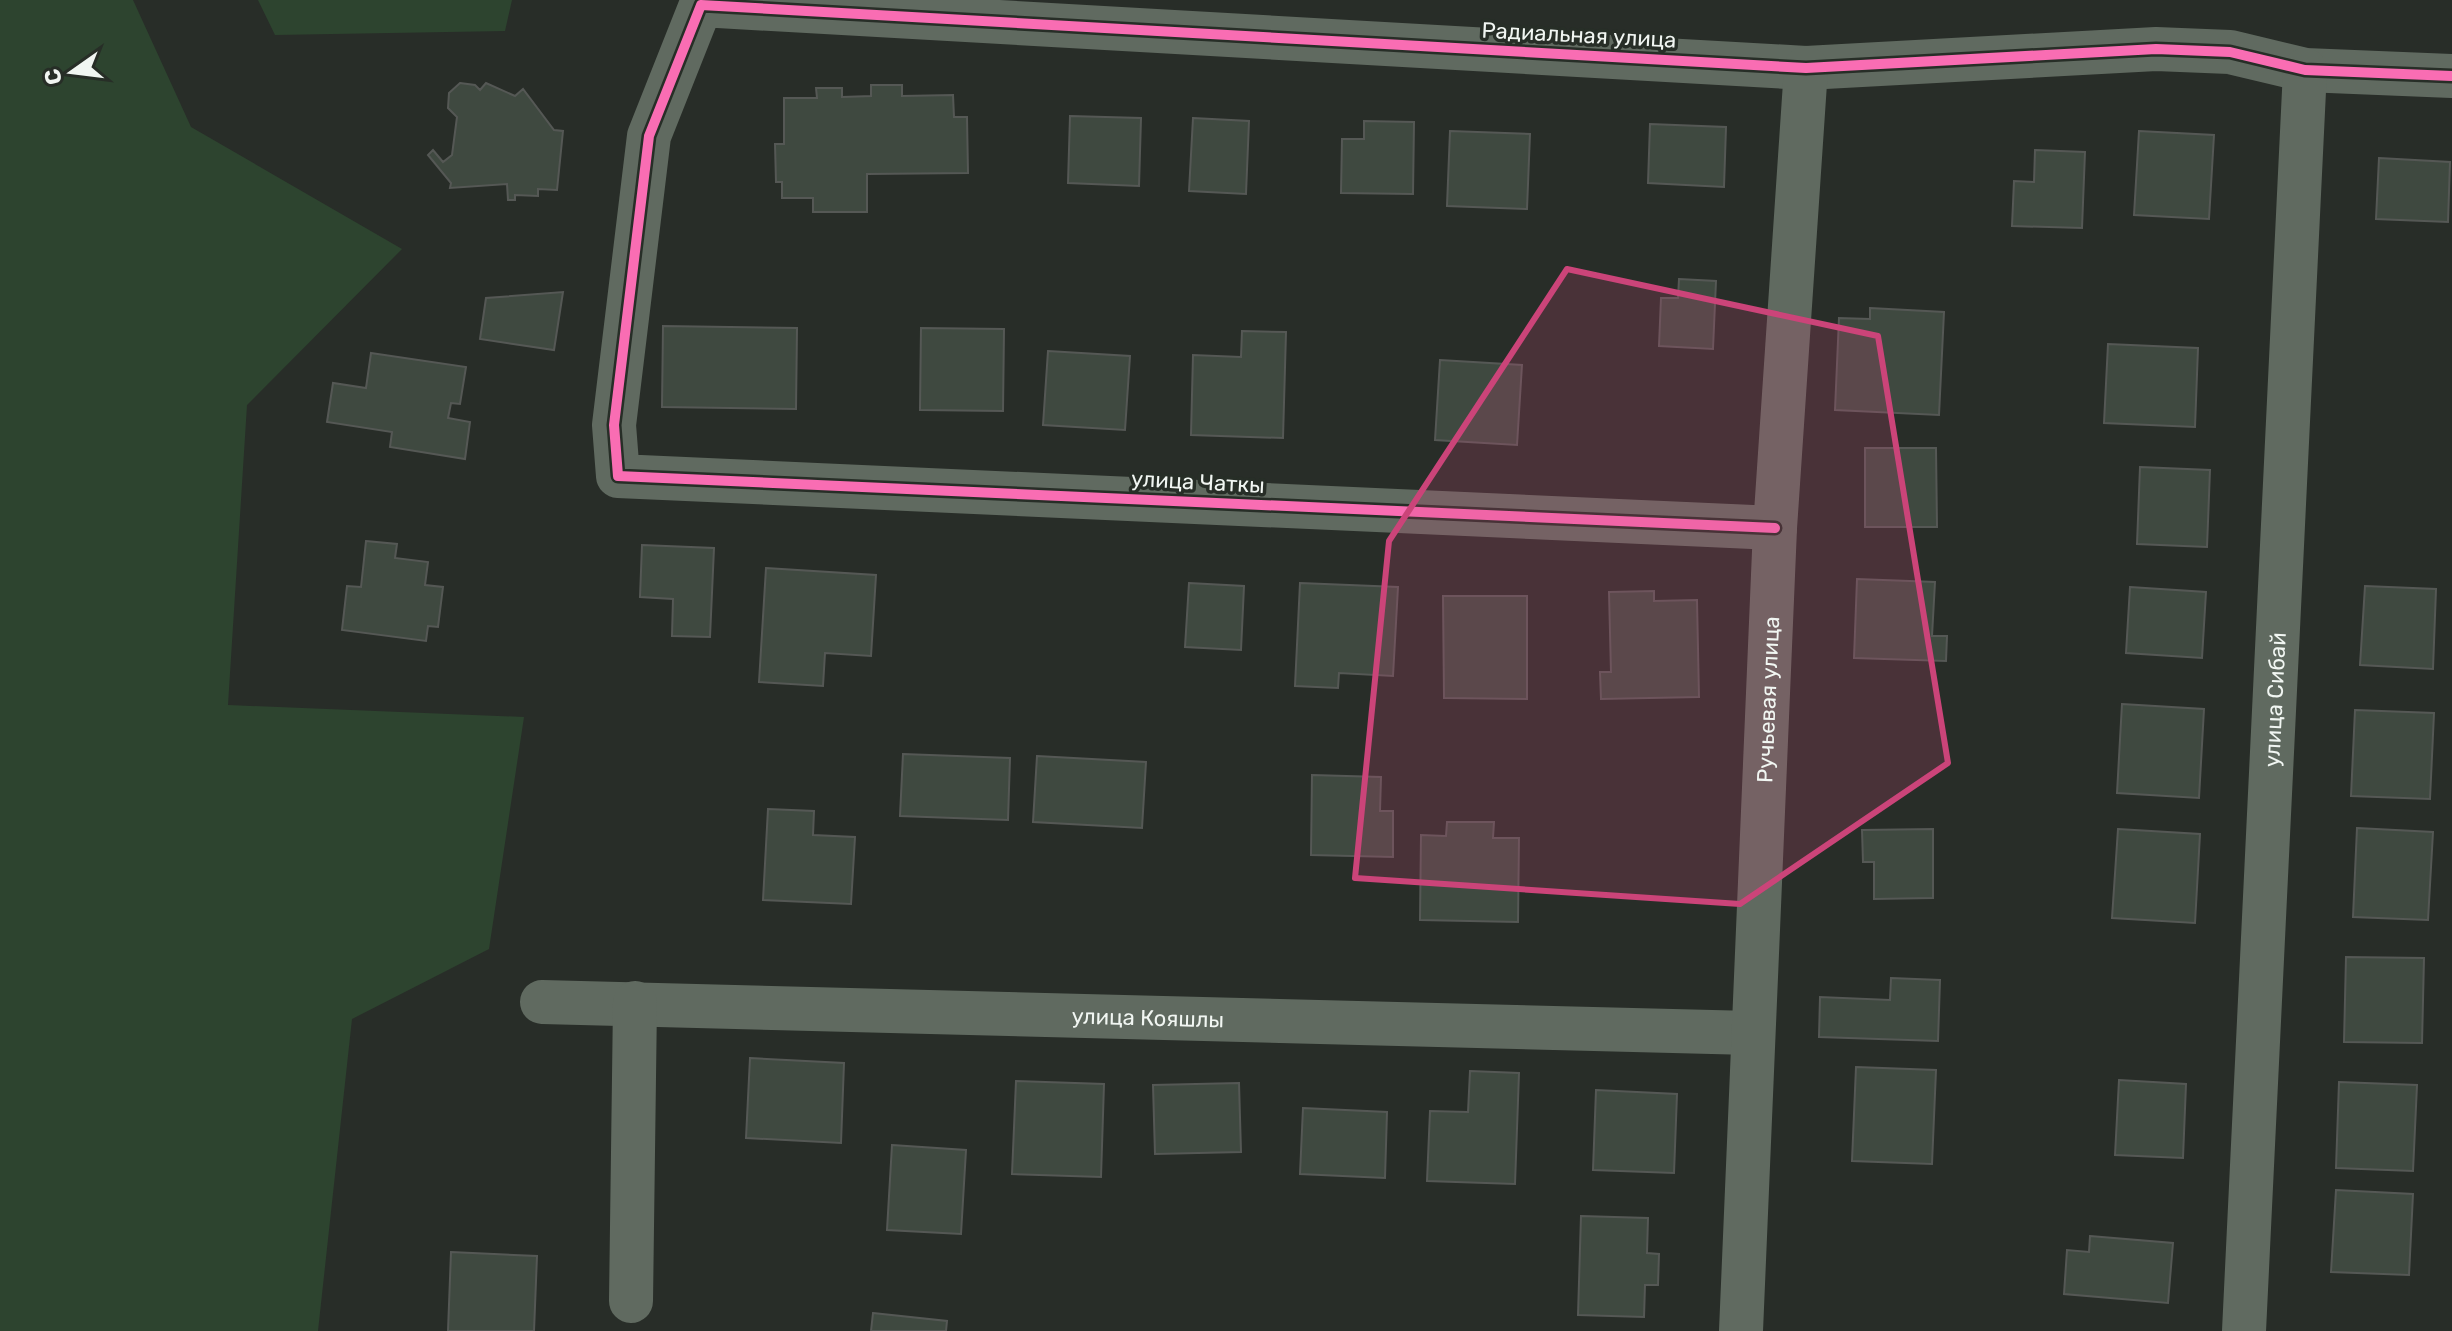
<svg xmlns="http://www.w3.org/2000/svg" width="2452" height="1331" font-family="Rubik,sans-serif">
	<rect width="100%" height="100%" fill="#282d28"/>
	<path fill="#2d442f" d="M0 0H133L191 127 402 249 247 405 228 705 524 717 489 949 352 1019 318 1331H0Z
		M258 0H512L505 31 275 35Z"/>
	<path fill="#3f4940" stroke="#555855" stroke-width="2" d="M460 83 475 85 480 90 486 83 515 96 523 89 554 130 563 131 557 190 538 189V196L515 195V200H508L507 184 450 188 451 183 428 155 433 150 443 162 452 155 457 117 448 108 449 93Z
		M871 85H902V96L953 95 954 117H967L968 173 867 174V212H813V198H782V182H776L775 144H784V98H817L816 88H842V97L871 96Z
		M1070 116 1141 118 1139 186 1068 183Z
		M1193 118 1249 121 1246 194 1189 191Z
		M1364 121 1414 122 1413 194 1341 193 1342 139H1364Z
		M1650 124 1726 127 1724 187 1648 183Z
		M1450 131 1530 134 1527 209 1447 206Z
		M2139 131 2214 135 2209 219 2134 215Z
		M2035 150 2085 152 2082 228 2012 226 2014 181 2034 182Z
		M2379 158 2450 162 2448 222 2376 219Z
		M1679 279 1716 281 1713 349 1659 346 1661 298H1678Z
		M563 292 554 350 480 339 486 298Z
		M1870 308 1944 312 1939 415 1835 410 1839 318 1870 319Z
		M663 326 797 328 796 409 662 407Z
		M921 328 1004 329 1003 411 920 410Z
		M1242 331 1286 332 1283 438 1191 435 1193 355 1241 357Z
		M2108 344 2198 348 2195 427 2104 423Z
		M1048 351 1130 356 1125 430 1043 425Z
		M371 353 466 367 460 404 451 403 448 418 470 422 465 459 390 447 392 432 327 422 333 383 366 388Z
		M1440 360 1522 365 1517 445 1435 440Z
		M1865 448H1936L1937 527H1865Z
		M2140 467 2210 470 2207 547 2137 544Z
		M366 541 397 544 395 558 428 562 425 585 443 587 438 627 428 626 426 641 342 630 347 586 361 587Z
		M642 545 714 548 710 637 672 636 673 599 640 597Z
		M766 568 876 575 871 656 825 653 823 686 759 682Z
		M1857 579 1935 582 1932 636H1947L1946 661 1854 658Z
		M1189 583 1244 586 1241 650 1185 647Z
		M1300 583 1398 587 1393 676 1339 673 1338 688 1295 686Z
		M2365 586 2436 589 2433 669 2360 665Z
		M2130 587 2206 592 2202 658 2126 653Z
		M1654 591V601L1697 600 1699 697 1601 699 1600 672H1611L1609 592Z
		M1443 596H1527V699L1444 698Z
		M2122 704 2204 709 2199 798 2117 793Z
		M2355 710 2434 713 2430 799 2351 796Z
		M903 754 1010 758 1008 820 900 816Z
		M1037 756 1146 762 1142 828 1033 822Z
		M1312 775 1381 777 1380 811H1393V857L1311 855Z
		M768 809 814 811 813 835 855 837 851 904 763 900Z
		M1447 822H1494L1493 838H1519L1518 922 1420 920 1421 835 1446 836Z
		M2357 828 2433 832 2428 920 2353 917Z
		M1933 829V898L1874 899V862H1863L1862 830Z
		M2118 829 2200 834 2195 923 2112 918Z
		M2346 957 2424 958 2422 1043 2344 1042Z
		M1891 978 1940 980 1938 1041 1819 1037 1820 997 1890 1000Z
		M750 1058 844 1063 841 1143 746 1138Z
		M1856 1067 1936 1070 1932 1164 1852 1161Z
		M1470 1071 1519 1073 1515 1184 1427 1181 1430 1111 1468 1112Z
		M2119 1080 2186 1084 2183 1158 2115 1155Z
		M1016 1081 1104 1084 1101 1177 1012 1174Z
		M2339 1082 2417 1085 2413 1171 2336 1168Z
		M1239 1083 1241 1152 1155 1154 1153 1085Z
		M1596 1090 1677 1094 1674 1173 1593 1170Z
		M1303 1108 1387 1112 1385 1178 1300 1174Z
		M892 1145 966 1150 961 1234 887 1230Z
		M2336 1190 2413 1194 2409 1275 2331 1272Z
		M1581 1216 1648 1218 1647 1253 1659 1254 1658 1285H1645L1644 1317 1578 1315Z
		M2090 1236 2173 1243 2168 1303 2064 1294 2067 1250 2089 1252Z
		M451 1252 537 1256 534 1331H448Z
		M873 1313 947 1321 946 1331H871Z"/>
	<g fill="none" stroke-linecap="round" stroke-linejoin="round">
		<g stroke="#606a60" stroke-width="44">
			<path d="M1775 528 618 476 614 425 649 136 701 5 1806 68 2156 49 2230 52 2305 70 2452 76"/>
			<path id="s1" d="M542 1002 1752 1033"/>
			<path d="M631 1301 635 1003"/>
			<path id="s2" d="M1741 1331 1775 528 1806 68"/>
			<path id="s3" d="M2244 1331 2305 70"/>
		</g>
		<defs>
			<path id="cycleway" d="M1775 528 618 476 614 425 649 136 701 5 1806 68 2156 49 2230 52 2305 70 2452 76"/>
		</defs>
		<use href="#cycleway" stroke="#272e27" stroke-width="15"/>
		<use href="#cycleway" stroke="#f96db3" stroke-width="10"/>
	</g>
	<path fill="#cb4479" fill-opacity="0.2" stroke="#cb4479" stroke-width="6" stroke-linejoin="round" d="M1567 269 1878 336 1948 763 1740 904 1355 878 1389 541Z"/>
	<g text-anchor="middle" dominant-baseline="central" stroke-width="7" stroke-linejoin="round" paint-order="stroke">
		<g font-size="22" fill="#f1f6f2" stroke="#272e27">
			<text transform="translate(1579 35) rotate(3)">Радиальная улица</text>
			<text transform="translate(1198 482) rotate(3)">улица Чаткы</text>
			<text stroke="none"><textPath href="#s2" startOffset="632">Ручьевая улица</textPath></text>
			<text stroke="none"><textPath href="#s3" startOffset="632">улица Сибай</textPath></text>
			<text stroke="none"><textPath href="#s1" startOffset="606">улица Кояшлы</textPath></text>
		</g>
	</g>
	<g transform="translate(72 72) rotate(256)" stroke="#272e27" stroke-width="6" paint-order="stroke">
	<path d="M0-6L14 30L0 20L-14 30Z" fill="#f1f6f2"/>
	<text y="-12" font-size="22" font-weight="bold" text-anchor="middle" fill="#f1f6f2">С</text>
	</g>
</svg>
